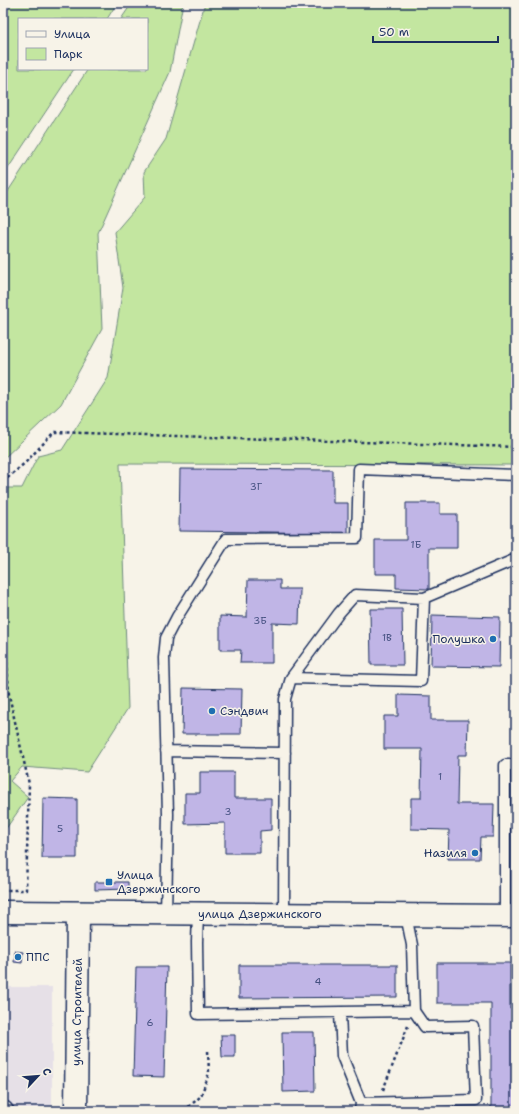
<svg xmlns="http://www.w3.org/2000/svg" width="519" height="1114" font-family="'Shantell Sans',sans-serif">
	<rect width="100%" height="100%" fill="#f7f3e8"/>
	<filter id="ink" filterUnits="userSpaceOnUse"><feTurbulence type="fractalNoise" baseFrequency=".025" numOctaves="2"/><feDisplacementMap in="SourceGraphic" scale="8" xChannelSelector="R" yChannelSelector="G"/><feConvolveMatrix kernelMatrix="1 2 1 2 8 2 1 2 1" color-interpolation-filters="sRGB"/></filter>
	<g filter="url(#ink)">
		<path fill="#e6e0e7" d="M3 987H52V1111H3Z"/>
		<path fill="#c3e6a0" stroke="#6f8a7f" d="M3 3H117L107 19H19V69H74L3 176Z
			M132 3H183L170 72 98 233 102 329 61 404 3 459V199L88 69H147V19H121Z
			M205 3H516V465L120 464 128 708 87 772 22 767 10 781 28 797 5 830 3 831V493L8 488H22L38 456 62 450 108 378 123 288 115 232 145 197 144 172 166 139Z"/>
		<path fill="#c0b5e6" stroke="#1b2f5e" d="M180 469 333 470V503H348V533L179 531Z
			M406 503H440V514H457V548H429V589L396 588V574H375V540H406Z
			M248 580H280V589H300L299 624 272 623V663H240L241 650H220V616L247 617Z
			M370 609H402L403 665H371Z
			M432 615 500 617 499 667 431 666Z
			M183 688 242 689 241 734H182Z
			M398 695 431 696V720H468L467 755H458L457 804H494L493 837H481L480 859H448L449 830 411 829V798H421L422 749H384V716H398Z
			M200 772H234V798H271V830L260 831V853H225V823L185 824V793H200Z
			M43 798 77 799V858H42Z
			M95 882H128V889L95 890Z
			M15 951 23 952 22 963 14 962Z
			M437 963H510V1009H516V1111H491V1003H437Z
			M239 965H397V997L239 998Z
			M136 967H167L164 1077 133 1076Z
			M282 1032H314L315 1091 283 1092Z
			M221 1035H235V1057H222Z"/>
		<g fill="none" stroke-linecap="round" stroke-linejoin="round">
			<defs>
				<path id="lane" d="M291 678 339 613 355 595 424 598 516 559
					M166 751 285 753
					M166 914 168 814 164 658 166 638 177 617 226 539 357 538 359 469 516 475
					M198 914 197 942 198 1014 414 1011
					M284 914 285 699 291 678 421 681 424 598
					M505 916V765H516
					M340 1013 342 1056 361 1103 360 1111
					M361 1103 476 1100 473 1026 425 1027 414 1011 412 945 406 915
					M3 1107H6L9 1111"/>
				<path id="secondary" d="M3 912 516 916
					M76 1111 78 913"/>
			</defs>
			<use href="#lane" stroke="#1b2f5e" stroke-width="13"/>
			<use href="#secondary" stroke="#1b2f5e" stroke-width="25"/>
			<path stroke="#1b2f5e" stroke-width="2.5" stroke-dasharray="3 3" stroke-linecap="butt" d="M3 482 26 462 54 432 516 447
				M3 614 4 617 9 695 29 784 26 890H3
				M383 1090 408 1026
				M184 1111 201 1096 209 1073 208 1050"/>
			<use href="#lane" stroke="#f7f3e8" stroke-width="10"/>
			<use href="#secondary" stroke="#f7f3e8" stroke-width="22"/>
		</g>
	</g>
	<g fill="#1f6fb2" stroke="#f7f3e8" stroke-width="1.5">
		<circle cx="493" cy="639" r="4"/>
		<circle cx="212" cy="711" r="4"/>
		<circle cx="475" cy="853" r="4"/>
		<rect x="105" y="878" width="8" height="8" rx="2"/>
		<circle cx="18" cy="957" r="4"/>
	</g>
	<g text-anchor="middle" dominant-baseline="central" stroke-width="3" stroke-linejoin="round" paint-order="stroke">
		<g font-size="10" fill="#445080">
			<text x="256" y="486">3Г</text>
			<text x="416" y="544">1Б</text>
			<text x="260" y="620">3Б</text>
			<text x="387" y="637">1В</text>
			<text x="440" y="776">1</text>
			<text x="228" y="811">3</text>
			<text x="60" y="828">5</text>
			<text x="318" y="981">4</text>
			<text x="150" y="1022">6</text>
		</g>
		<g font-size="12" fill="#1b2f5e" stroke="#f7f3e8" text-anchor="start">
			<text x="485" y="639" text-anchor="end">Полушка</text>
			<text x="220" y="711">Сэндвич</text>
			<text x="467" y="853" text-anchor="end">Назиля</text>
			<text x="117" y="875">Улица<tspan x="117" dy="14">Дзержинского</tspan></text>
			<text x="26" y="957">ППС</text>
		</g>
		<g font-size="12" fill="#1b2f5e" stroke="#f7f3e8">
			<text x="260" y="914">улица Дзержинского</text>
			<text transform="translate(77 1012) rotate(-89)">улица Строителей</text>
		</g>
	</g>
	<rect width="519" height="1114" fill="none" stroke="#f7f3e8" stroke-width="16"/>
	<rect x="8" y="8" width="503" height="1098" fill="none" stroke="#1b2f5e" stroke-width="1.5" filter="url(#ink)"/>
	<rect x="18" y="18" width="130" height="52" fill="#f7f3e8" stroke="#9fa5b1"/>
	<rect x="26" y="31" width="20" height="6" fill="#f7f3e8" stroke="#9fa5b1"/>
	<text x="54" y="38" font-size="12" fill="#1b2f5e">Улица</text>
	<rect x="26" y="48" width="20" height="12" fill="#c3e6a0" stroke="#9fa5b1"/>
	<text x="54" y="58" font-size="12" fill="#1b2f5e">Парк</text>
	<g transform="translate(38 1076) rotate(64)" stroke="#f7f3e8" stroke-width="3" paint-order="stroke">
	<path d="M0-3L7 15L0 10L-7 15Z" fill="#1b2f5e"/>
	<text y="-6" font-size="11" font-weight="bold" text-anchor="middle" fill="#1b2f5e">С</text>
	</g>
	<path d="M373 36v6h125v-6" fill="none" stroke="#1b2f5e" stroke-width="2"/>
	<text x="379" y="36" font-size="12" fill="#1b2f5e" stroke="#f7f3e8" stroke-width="3" paint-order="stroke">50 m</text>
</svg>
